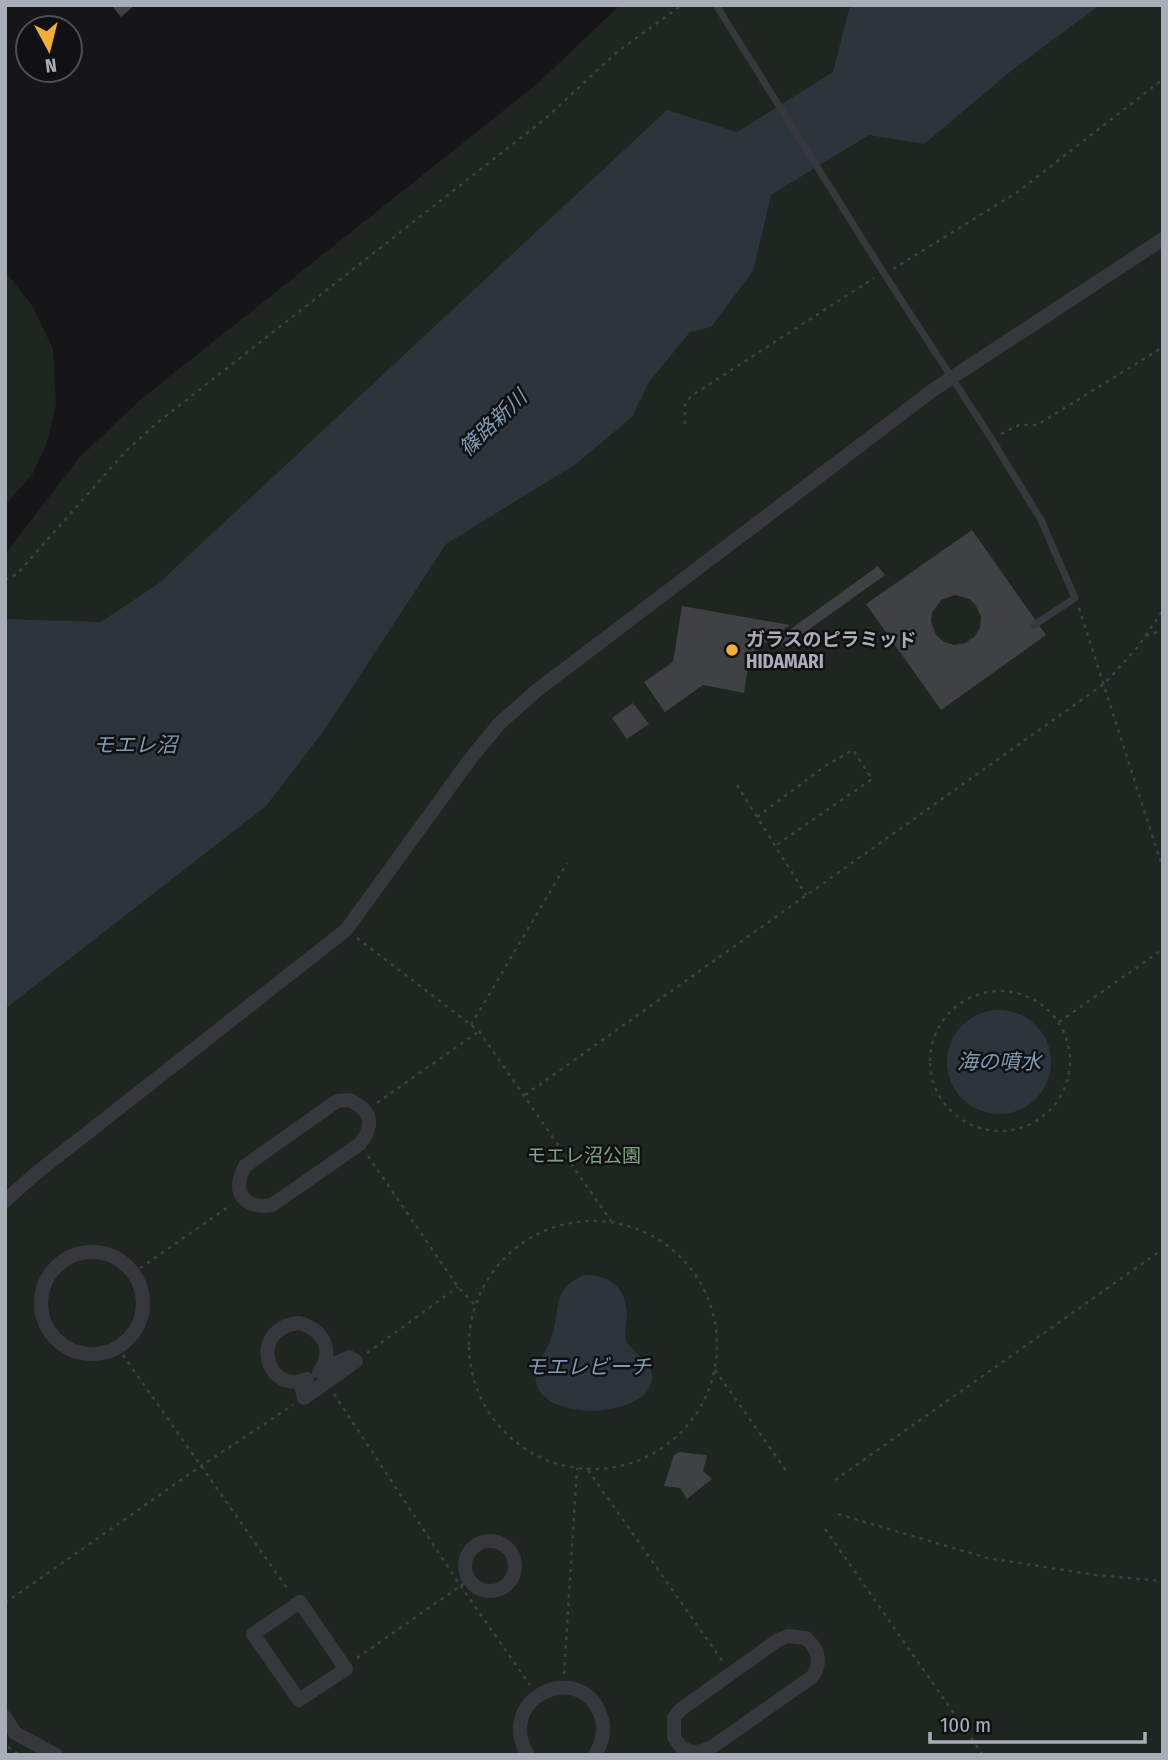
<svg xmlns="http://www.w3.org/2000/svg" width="1168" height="1760" font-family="'Fira Sans Condensed','Noto Sans JP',sans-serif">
	<rect width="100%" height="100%" fill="#161618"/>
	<path fill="#1e261f" d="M620 5H1163V1755H5V554L79 458 140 400 537 84Z
		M5 271 33 307 53 349 56 406 46 445 32 475 5 505Z"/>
	<path fill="#2c353c" d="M850 5H1100L1011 71 924 144 869 135 771 195 753 271 711 327 690 332 649 382 632 417 576 464 446 544 323 732 266 806 5 1009V619L101 622 159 583 667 110 737 132 833 72Z
		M947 1062a52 52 0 1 1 104 0a52 52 0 1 1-104 0Z
		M584 1275C609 1275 625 1286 627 1312 627 1322 624 1331 626 1341 634 1354 654 1362 652 1379 649 1421 526 1424 536 1371 539 1358 550 1345 553 1332 561 1303 552 1290 584 1275Z"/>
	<path fill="#404145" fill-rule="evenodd" d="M115 5H135L121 17 113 7Z
		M972 530 1046 635 941 710 866 604ZM955 595 970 599 976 606 981 617 980 628 974 637 965 643 954 645 944 642 936 635 931 621 932 613 941 600Z
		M878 566 885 575 783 648 777 639Z
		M682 606 790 625 750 654 744 693 703 685 665 712 644 682 673 662Z
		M633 703 649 724 627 739 612 718Z
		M679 1452 707 1455 703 1471 712 1479 687 1499 680 1488 664 1486 674 1455Z"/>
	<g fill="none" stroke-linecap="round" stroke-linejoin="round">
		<path stroke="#3d3f44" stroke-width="2.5" stroke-dasharray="3.5 5" stroke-linecap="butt" d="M893 269 1019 191 1163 79
			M685 424V405L691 396 874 278
			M1001 434 1019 425H1037L1163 347
			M5 580 17 574 126 451 157 423 546 118 617 52 682 5
			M1079 608 1163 869
			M1146 636 1163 630
			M737 785 806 895
			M757 817 825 766 853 750 872 779 775 846
			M357 938 479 1031 611 1221
			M930 1061a70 70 0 1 1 140 0a70 70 0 1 1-140 0Z
			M1059 1022 1163 949
			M471 1025 567 863
			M525 1095 1104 684 1137 648 1163 610
			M377 1103 478 1032
			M368 1156 458 1287 474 1304
			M469 1345a124 124 0 1 1 248 0a124 124 0 1 1-248 0Z
			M133 1273 231 1205
			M118 1348 289 1591
			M367 1353 458 1287
			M715 1370 787 1472
			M334 1394 460 1585 530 1685
			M588 1470 723 1662
			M835 1480 1163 1249
			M838 1514 987 1558 1096 1575 1163 1581
			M825 1529 983 1755
			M5 1603 201 1466 293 1405
			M357 1658 469 1580
			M564 1674 577 1468
			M8 1747 20 1755"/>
		<path stroke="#37383d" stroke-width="7" d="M716 5 883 272 991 438 1041 520 1075 598 1034 625"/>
		<path stroke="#37383d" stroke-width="14" d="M349 1100C372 1110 375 1124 360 1144L272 1205C243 1209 231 1192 245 1166L337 1101Z
			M5 1201 35 1174 346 930 471 758 499 724 536 691 933 390 1163 239
			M41 1303a51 51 0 1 1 102 0a51 51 0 1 1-102 0Z
			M299 1323C323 1329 335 1351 319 1372L349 1357 356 1361 304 1398 301 1385 307 1379C265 1396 248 1328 299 1323Z
			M465 1566a25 25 0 1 1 50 0a25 25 0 1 1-50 0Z
			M300 1602 346 1669 299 1700 253 1634Z
			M788 1636 806 1638C819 1650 822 1663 812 1677L712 1747 702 1751 691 1752 681 1747 674 1737V1718L680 1710 778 1640Z
			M5 1717 15 1733 56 1755
			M528 1755C494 1700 577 1659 600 1713 606 1728 603 1742 595 1755"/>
	</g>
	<circle fill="#f2b134" stroke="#111113" stroke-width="2.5" cx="732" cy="650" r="7"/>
	<g text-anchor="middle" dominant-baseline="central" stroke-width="5" stroke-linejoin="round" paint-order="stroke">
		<g font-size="19" font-weight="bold" fill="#a8adb8" stroke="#111113" text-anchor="start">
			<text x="746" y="639">ガラスのピラミッド<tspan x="746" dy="22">HIDAMARI</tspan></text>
		</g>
		<g font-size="19" fill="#7fa381" stroke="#111113">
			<text x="584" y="1155">モエレ沼公園</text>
		</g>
		<g font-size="21" font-style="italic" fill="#7f9bb3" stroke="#111113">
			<text transform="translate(493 423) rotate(-44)">篠路新川</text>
			<text x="135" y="745">モエレ沼</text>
			<text x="999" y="1062">海の噴水</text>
			<text x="588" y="1367">モエレビーチ</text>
		</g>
	</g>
	<rect width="1168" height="1760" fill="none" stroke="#a8adb8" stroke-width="14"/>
	<g transform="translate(49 49) rotate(173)"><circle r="33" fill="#111113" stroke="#4d4f55" stroke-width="2"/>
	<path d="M0-5L12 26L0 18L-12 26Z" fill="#f2b134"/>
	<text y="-10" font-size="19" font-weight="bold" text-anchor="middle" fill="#a8adb8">N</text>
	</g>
	<path d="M930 1732v10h215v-10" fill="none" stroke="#a8adb8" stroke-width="3.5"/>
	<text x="940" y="1732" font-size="21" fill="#a8adb8" stroke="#111113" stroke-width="5" paint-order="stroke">100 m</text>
</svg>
